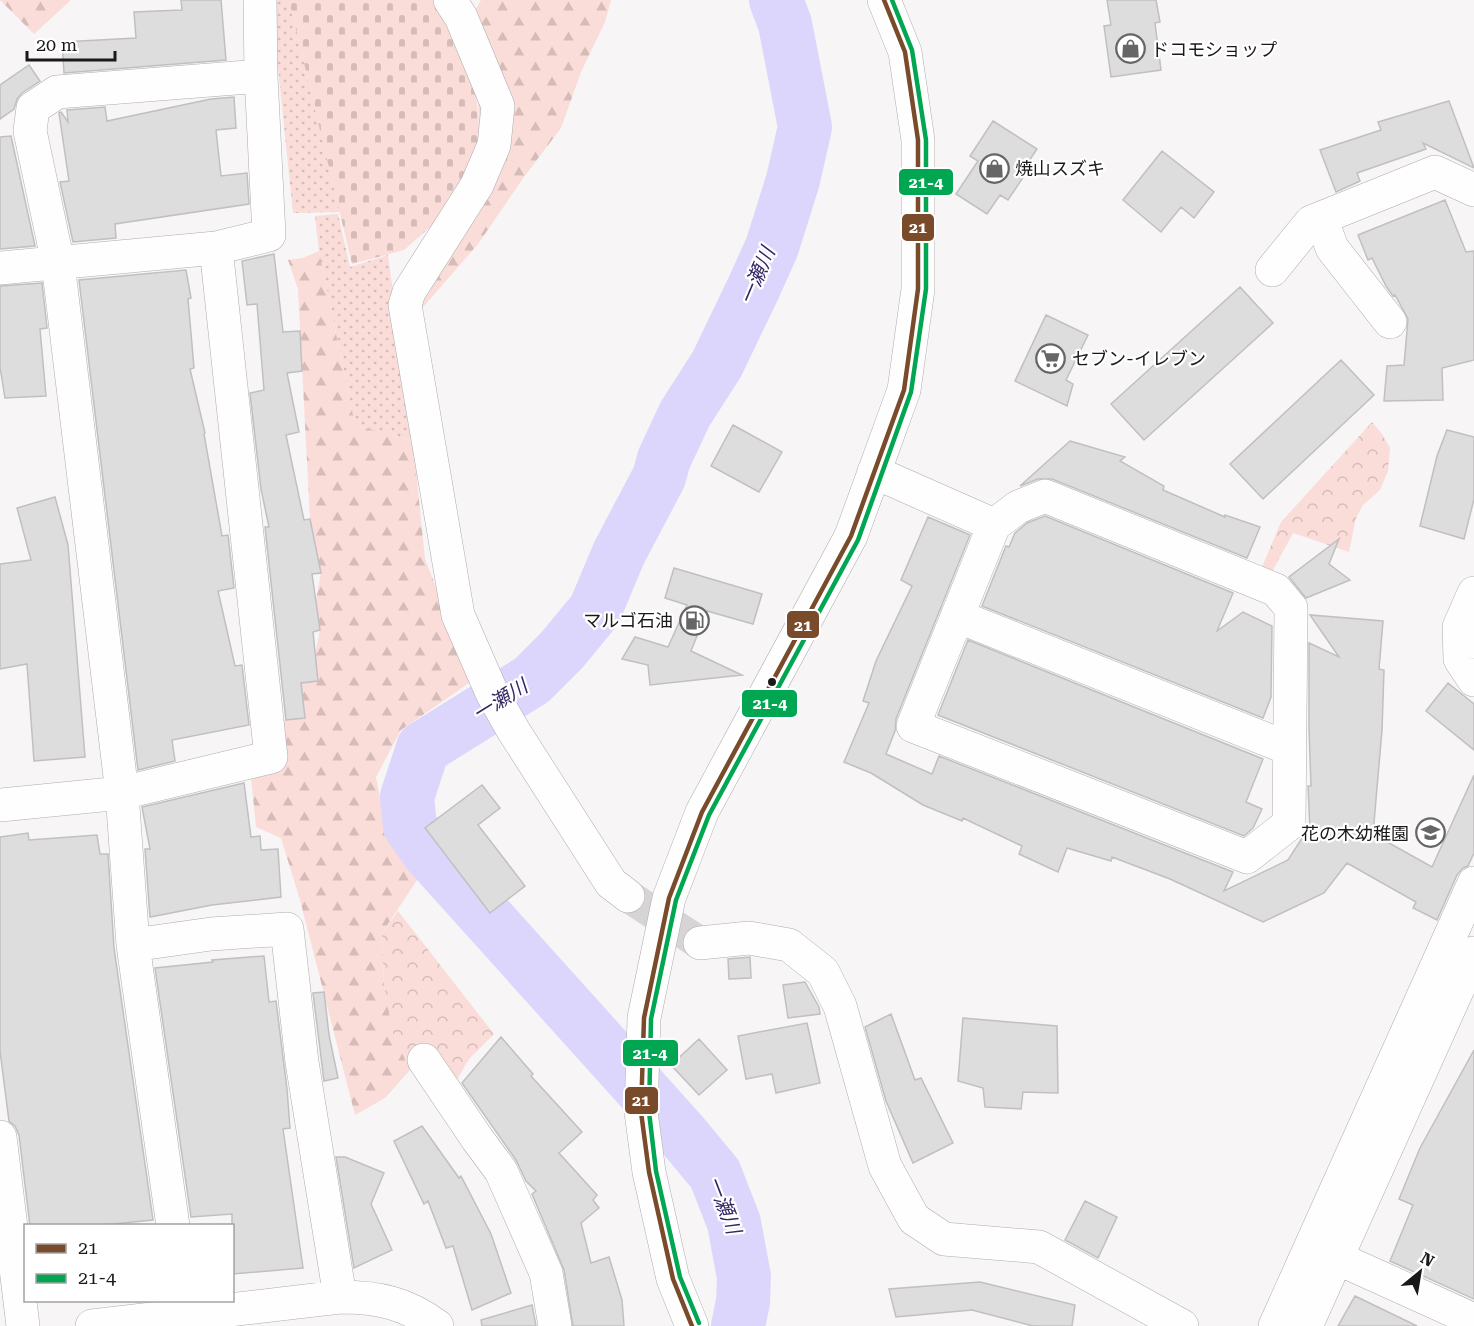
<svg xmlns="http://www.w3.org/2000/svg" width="1474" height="1326" font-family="'Roboto Serif','Noto Sans JP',serif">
	<defs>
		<pattern id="grass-dots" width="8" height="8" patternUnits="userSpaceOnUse" patternTransform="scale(1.5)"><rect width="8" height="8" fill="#fadcd8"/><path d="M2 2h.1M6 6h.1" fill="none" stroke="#d6bcb9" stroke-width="1.8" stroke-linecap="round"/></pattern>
		<pattern id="forest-firs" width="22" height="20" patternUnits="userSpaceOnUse" patternTransform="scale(1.5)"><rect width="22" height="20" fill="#fadcd8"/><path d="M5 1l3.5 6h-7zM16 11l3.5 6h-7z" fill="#d6bcb9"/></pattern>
		<pattern id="cemetery-stones" width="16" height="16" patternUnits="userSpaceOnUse" patternTransform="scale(1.5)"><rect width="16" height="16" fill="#fadcd8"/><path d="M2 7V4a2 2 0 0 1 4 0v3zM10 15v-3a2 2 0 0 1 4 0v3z" fill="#d6bcb9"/></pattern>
		<pattern id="park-crowns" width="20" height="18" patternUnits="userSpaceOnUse" patternTransform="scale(1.5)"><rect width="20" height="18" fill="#fadcd8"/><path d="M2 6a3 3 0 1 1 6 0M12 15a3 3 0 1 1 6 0" fill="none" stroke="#d6bcb9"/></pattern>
	</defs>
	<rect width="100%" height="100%" fill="#f7f5f6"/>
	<path fill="url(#grass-dots)" d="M271 0H289L340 212 293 213Z
		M338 214 350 267 388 255 413 441 355 425 319 251 315 216Z"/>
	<path fill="url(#forest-firs)" d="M0 0H71L34 34Z
		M481 0H611L605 22 581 72 561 128 524 177 478 244 418 313 437 221 460 181 480 140 473 14Z
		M319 251 355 425 413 441 425 559 472 681 401 730 376 777 386 828 421 874 382 933 384 986 393 1032 410 1070 385 1098 355 1115 300 900 281 838 256 827 251 777 278 756 284 720 305 718 301 683 318 681 315 655 320 630 316 600 321 572 310 519 298 289 288 260 303 258Z"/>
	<path fill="url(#cemetery-stones)" d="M289 0H435L453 36 476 93 480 140 460 181 437 221 404 250 352 264Z"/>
	<path fill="url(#park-crowns)" d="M1372 422 1382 434 1390 448 1388 471 1380 490 1363 505 1356 518 1349 552 1293 533 1267 581 1257 579 1281 522Z
		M398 911 494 1034 469 1059 451 1090 425 1060 410 1070 393 1033 384 986 382 933Z"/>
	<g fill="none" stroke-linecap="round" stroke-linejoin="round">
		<path stroke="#dcd6fc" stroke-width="54" d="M738 1326 743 1302 744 1277 734 1223 715 1174 681 1133 429 853 410 826 407 797 423 748 532 680 562 650 595 610 619 553 659 477 664 459 685 414 717 364 754 287 772 247 793 180 805 127 785 24 776 0"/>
	</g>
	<path fill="#deddde" stroke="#c1bfc0" stroke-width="1.5" d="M181 0H221L226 60 64 73 62 42 136 38 134 12 182 10Z
		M1107 0H1156L1160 22 1155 23 1161 70 1111 77 1104 26 1111 25Z
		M29 65 40 81 22 93 17 99 14 109 0 119V85Z
		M234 97 236 128 216 130 221 176 247 173 249 204 115 224 116 238 73 242 60 182 69 181 59 113 61 112 68 122 67 110 105 107 107 121 211 99Z
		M1449 101 1474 168 1423 143 1426 149 1357 173 1360 181 1336 192 1320 150 1381 130 1378 122Z
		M993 121 1037 149 1025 167 1028 170 1008 200 1000 195 987 214 956 194 978 161 970 156Z
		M11 136 35 246 0 249V137Z
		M1162 151 1214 192 1194 218 1181 207 1161 232 1123 200Z
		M1445 200 1466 252 1474 251V360L1442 368 1443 400 1384 401 1387 366 1404 365 1408 319 1395 295 1393 296 1386 286 1372 258 1368 260 1358 235Z
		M274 254 283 332 300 331 302 371 287 373 299 432 286 435 304 520 310 519 321 573 312 574 320 630 313 632 318 681 301 683 305 718 286 720 265 527H269L261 489 250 393 264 390 257 304 247 305 242 261Z
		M186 270 191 298 188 299 194 368 190 369 205 433 204 434 222 536 228 535 234 588 218 591 235 666 242 665 249 725 172 740 175 761 138 770 79 280Z
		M42 283 47 328 40 329 46 396 5 398 0 367V286Z
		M1240 287 1273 323 1144 440 1111 404Z
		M1046 315 1088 335 1066 380 1073 384 1067 406 1015 381Z
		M1341 360 1374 395 1263 499 1230 464Z
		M733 425 782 452 759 492 711 466Z
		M1447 430 1474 437V499L1464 539 1420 526 1437 456Z
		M1070 441 1125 457 1120 461 1164 486 1163 490 1225 517V515L1260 527 1247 558 1052 479H1038L1020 486Z
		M55 497 68 545 85 757 34 761 27 664 0 669V564L31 560 17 508Z
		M1045 516 1233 593 1217 631 1243 612 1272 626 1271 697 1263 718 982 606 1006 546 1009 547 1015 533 1027 523Z
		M928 517 970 535 896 719 895 731 886 754 932 774 939 756 1233 872 1224 891 1288 860 1308 829 1310 830 1308 786H1311L1309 728V643L1339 657 1310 615 1383 621 1379 669 1384 670 1382 730 1373 834 1432 867 1474 775V853L1468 866 1463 868 1457 875 1437 920 1413 908 1416 902 1347 863 1324 893 1263 922 1170 879 1112 857 1111 861 1067 848 1058 872 1019 854 1022 846 963 818 962 821 923 805 871 773 844 762 869 703 863 701 876 661 912 586 901 580Z
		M1339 539 1329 564 1350 580 1306 598 1289 577Z
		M674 568 762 594 753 624 707 611 691 651 742 675 650 685 648 665 622 659 635 637 668 647 687 605 665 598Z
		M968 640 1263 759 1246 802 1262 809 1253 828 1244 836 938 715Z
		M1448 683 1474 704V750L1426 711Z
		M244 783 251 837 260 836 261 850 278 849 281 897 212 905 150 917 145 849H150L142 807Z
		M482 785 500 808 478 825 525 886 490 913 425 828Z
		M28 833 29 840 97 835 100 854H108L114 948 153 1220 93 1226H30L19 1135 15 1126 9 1121 0 1051V837Z
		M264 956 269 1002 276 1001 287 1089 290 1128 283 1129 303 1268 232 1274V1214L191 1217 155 968 213 962 212 960Z
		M750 957 751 978 729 979 728 959Z
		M805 982 819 1007 820 1014 788 1018 783 985Z
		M324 992 329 1035 338 1078 324 1081 313 993Z
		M891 1014 915 1080 921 1078 953 1143 913 1163 886 1101 865 1027Z
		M963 1018 1057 1026 1058 1093 1023 1092 1021 1109 985 1107 983 1088 958 1081Z
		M807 1023 820 1083 776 1093 772 1074 746 1079 738 1036Z
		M501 1037 533 1074 531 1076 582 1132 559 1153 597 1195 593 1200 599 1208 581 1223 591 1263 609 1257 622 1300 624 1326H573L564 1270 532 1194 536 1191 526 1181 516 1160 462 1083Z
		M699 1039 727 1070 699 1095 671 1065Z
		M1474 1050V1299L1390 1261 1413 1205 1399 1199 1420 1148Z
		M422 1126 459 1178 461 1176 491 1234 511 1293 472 1310 453 1246 446 1248 428 1201 424 1204 394 1141Z
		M336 1157H345L384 1173 371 1204 392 1250 354 1268Z
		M1085 1201 1117 1217 1098 1258 1065 1240Z
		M980 1282 1075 1305 1072 1326H1033L972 1310 896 1317 889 1289Z
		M1355 1296 1417 1326H1338Z
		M532 1305 536 1326H482L481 1320Z"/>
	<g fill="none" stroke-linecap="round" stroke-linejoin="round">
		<path stroke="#d6d4d5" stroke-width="33" stroke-dasharray="33 16" stroke-linecap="butt" d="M628 896 700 943"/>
		<defs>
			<path id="minor" d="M450 0 461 17 498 106 494 145 477 185 409 292 405 305 458 615 492 693 513 730 611 883 628 896
				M1321 218 1332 248 1390 322
				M0 268 216 248 269 235 261 76 260 0
				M1272 270 1311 222 1435 172 1474 190
				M874 472 994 525 1018 507 1045 496 1276 590 1291 608 1289 824 1247 857 913 726 994 525
				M1474 593 1459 627 1460 659 1474 680
				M957 616 1290 749
				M0 805 122 793 271 757 216 248
				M700 943 749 938 789 945 823 972 840 1006 885 1166 914 1219 944 1239 1039 1247 1182 1326
				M133 945 211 934 287 929 302 1062 340 1297
				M424 1060 478 1140 501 1171 546 1273 555 1326
				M0 1137 23 1326
				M173 1226 133 945 122 793 58 263 30 131 33 108 57 92 261 76
				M1337 1258 1474 1320
				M92 1326 340 1297C378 1297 406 1303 437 1326
				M1275 1326 1474 883
				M1306 1326 1474 953"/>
			<path id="major" d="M692 1326 673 1279 649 1172 641 1112 644 1018 669 898 702 812 851 536 904 390 918 289V140L905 52 884 0"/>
		</defs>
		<use href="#minor" stroke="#aeacad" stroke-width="34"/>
		<use href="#major" stroke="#aeacad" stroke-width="34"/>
		<use href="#minor" stroke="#fefefe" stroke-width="33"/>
		<use href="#major" stroke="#fefefe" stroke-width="33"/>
		<defs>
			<path id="bus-1" d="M692 1326 673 1279 649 1172 641 1112 644 1018 669 898 702 812 851 536 904 390 918 289V140L905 52 884 0"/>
			<path id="bus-2" d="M699 1323 680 1277 656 1171 649 1112 651 1019 676 900 709 815 858 540 911 392 926 289V140L912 50 892 0"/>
		</defs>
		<use href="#bus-1" stroke="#fff" stroke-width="9"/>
		<use href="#bus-2" stroke="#fff" stroke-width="9"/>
		<use href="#bus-1" stroke="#7a4b2a" stroke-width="4.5"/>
		<use href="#bus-2" stroke="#00a651" stroke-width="4.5"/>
	</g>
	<defs>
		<symbol id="shop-ring" viewBox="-11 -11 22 22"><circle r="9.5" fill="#fff" stroke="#676667" stroke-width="1.5"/><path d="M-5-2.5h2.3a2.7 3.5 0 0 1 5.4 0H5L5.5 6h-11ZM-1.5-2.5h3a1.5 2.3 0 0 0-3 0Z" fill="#676667"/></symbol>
		<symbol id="supermarket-ring" viewBox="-11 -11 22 22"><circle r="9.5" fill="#fff" stroke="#676667" stroke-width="1.5"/><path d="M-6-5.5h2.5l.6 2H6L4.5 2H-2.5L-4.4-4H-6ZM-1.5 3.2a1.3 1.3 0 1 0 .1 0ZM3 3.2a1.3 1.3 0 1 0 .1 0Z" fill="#676667"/></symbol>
		<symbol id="fuel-ring" viewBox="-11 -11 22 22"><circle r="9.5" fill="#fff" stroke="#676667" stroke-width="1.5"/><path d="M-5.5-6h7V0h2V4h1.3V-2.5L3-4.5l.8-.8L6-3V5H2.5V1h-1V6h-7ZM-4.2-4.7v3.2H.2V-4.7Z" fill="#676667"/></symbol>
		<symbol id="school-ring" viewBox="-11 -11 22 22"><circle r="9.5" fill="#fff" stroke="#676667" stroke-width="1.5"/><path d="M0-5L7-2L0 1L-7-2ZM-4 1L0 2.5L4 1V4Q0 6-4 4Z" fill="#676667"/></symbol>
	</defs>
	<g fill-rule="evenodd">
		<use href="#shop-ring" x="1114" y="32" width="33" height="33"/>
		<use href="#shop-ring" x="978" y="152" width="33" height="33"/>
		<use href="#supermarket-ring" x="1034" y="342" width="33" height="33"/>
		<use href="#fuel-ring" x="678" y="604" width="33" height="33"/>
		<use href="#school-ring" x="1414" y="816" width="33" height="33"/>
	</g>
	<circle fill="#1a191a" stroke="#fff" stroke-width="2" cx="772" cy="682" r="5"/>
	<g text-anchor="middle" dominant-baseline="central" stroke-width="4.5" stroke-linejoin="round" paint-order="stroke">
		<g font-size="18" fill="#1a191a" stroke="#fff" text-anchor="start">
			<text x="1151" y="49">ドコモショップ</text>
			<text x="1015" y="168">焼山スズキ</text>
			<text x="1072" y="358">セブン-イレブン</text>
			<text x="673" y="620" text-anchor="end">マルゴ石油</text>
			<text x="1409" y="833" text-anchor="end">花の木幼稚園</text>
		</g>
		<g font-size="20" font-style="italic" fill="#362664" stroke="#fff">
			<text transform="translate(757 276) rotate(-67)">一瀬川</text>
			<text transform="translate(500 700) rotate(-32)">一瀬川</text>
			<text transform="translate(724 1205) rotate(69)">一瀬川</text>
		</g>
	</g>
	<g stroke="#fff" stroke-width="2">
		<rect x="898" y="168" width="56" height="28" rx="6" fill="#00a651"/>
		<rect x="901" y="213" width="34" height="29" rx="6" fill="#7a4b2a"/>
		<rect x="786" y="610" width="34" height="29" rx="6" fill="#7a4b2a"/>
		<rect x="741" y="689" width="57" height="29" rx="6" fill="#00a651"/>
		<rect x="622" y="1039" width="57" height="28" rx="6" fill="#00a651"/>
		<rect x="624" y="1086" width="35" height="29" rx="6" fill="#7a4b2a"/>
	</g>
	<g font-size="16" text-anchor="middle" font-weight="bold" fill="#fff">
		<text x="926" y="188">21-4</text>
		<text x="918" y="233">21</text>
		<text x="803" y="631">21</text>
		<text x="770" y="709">21-4</text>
		<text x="650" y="1059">21-4</text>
		<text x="641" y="1106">21</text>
	</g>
	<rect x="24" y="1224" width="210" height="78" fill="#ffffff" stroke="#a3a3a3" stroke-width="1.5"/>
	<rect x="36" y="1244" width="30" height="9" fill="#7a4b2a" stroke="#a3a3a3" stroke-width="1.5"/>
	<text x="78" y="1254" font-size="18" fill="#1a191a">21</text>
	<rect x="36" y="1274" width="30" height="9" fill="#00a651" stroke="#a3a3a3" stroke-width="1.5"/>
	<text x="78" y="1284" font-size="18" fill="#1a191a">21-4</text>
	<g transform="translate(1420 1272) rotate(30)" stroke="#ffffff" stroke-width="4.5" paint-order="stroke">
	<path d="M0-4.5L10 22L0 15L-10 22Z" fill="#1a191a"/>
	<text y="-9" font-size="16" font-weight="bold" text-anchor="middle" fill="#1a191a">N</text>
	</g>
	<path d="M27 51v9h88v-9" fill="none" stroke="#1a191a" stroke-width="3"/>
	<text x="36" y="51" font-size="18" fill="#1a191a" stroke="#ffffff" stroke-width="4.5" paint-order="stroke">20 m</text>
</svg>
